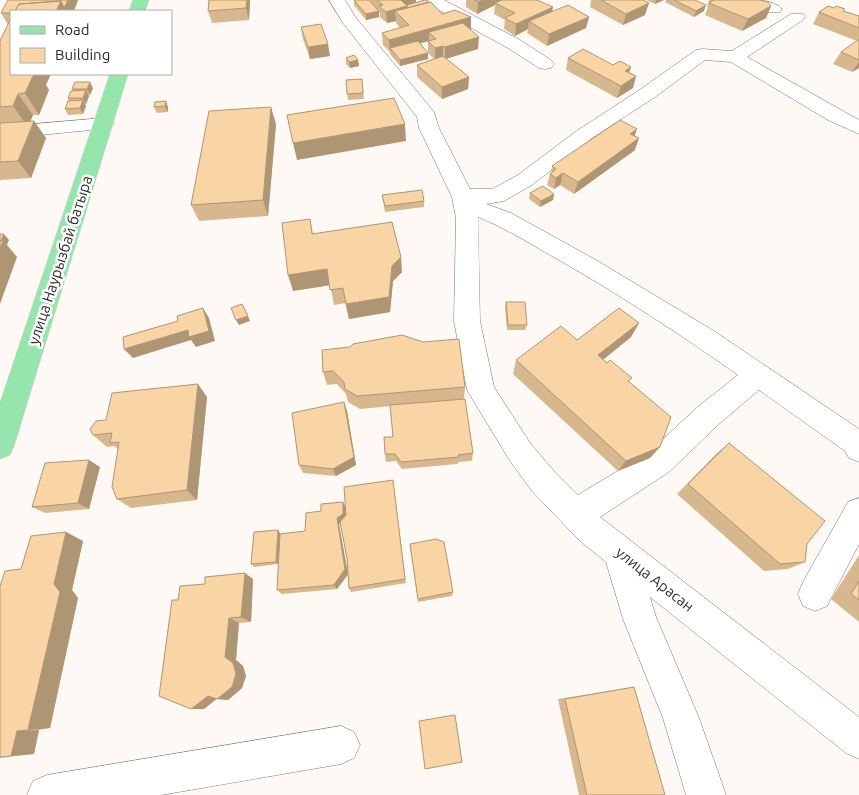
<svg xmlns="http://www.w3.org/2000/svg" width="859" height="795" font-family="Ubuntu,sans-serif">
	<rect width="100%" height="100%" fill="#fff9f6"/>
	<g fill="none" stroke-linecap="round" stroke-linejoin="round">
		<defs>
			<path id="minor" d="M329 0H345L356 18 434 112 439 128 470 189H492L518 175 578 130 641 89 696 50 702 49 732 51 791 14H803L805 17 803 20 747 57 859 120V134L828 120 731 62 705 60 655 97 592 138 532 185 504 201 486 204 511 213 596 260 714 331 859 429V462L849 458 845 451 759 390 720 423 669 472 600 517 859 717V759L846 753 650 597 656 617 699 718 726 795H686L663 718 623 619 606 562 580 541 532 491 510 461 467 390 454 321 456 218 452 197 419 128 417 117 343 23ZM478 217C506 228 532 245 559 260 620 295 680 334 738 375L700 405 649 452 578 495 554 471 530 443 494 387 480 321Z
				M424 0H444L520 40 551 60 554 64 551 68 545 69 539 68 508 48 426 3Z
				M745 0C757 0 774 0 782 9L780 12H768L747 3Z
				M104 118 111 120 114 124 111 128 0 139V127Z
				M859 498V544L827 606 815 611 803 606 798 594 803 582 848 502Z
				M341 726 354 732 360 745 354 758 341 764 161 795H27L33 781 47 775Z"/>
			<path id="major" d="M133 0H149L145 11H129Z
				M110 74H128L14 446 10 455 0 459V403Z"/>
		</defs>
		<use href="#minor" stroke="#7a7471" stroke-width="1"/>
		<use href="#major" stroke="#d5d5d4" stroke-width="1"/>
		<use href="#minor" fill="#fff" fill-rule="evenodd"/>
		<use href="#major" fill="#95e5ac" fill-rule="evenodd"/>
	</g>
	<path fill="#d6b78e" fill-rule="evenodd" d="M209 0H250L249 20 212 23 208 11Z
		M354 0H416V2L412 3V4L442 14 471 17 470 29 478 49 446 59 469 77 468 89 442 99 417 77V65L434 59 428 53V41H429L420 43 428 59 400 66 390 54V52L383 45 382 33 400 28 396 23V21L387 23 380 17V13L379 12V17L366 20 354 5Z
		M466 0H537L552 12 589 17 586 28 547 46 527 33 528 29 515 36 504 29 505 20 494 14 495 5 477 14 466 7Z
		M591 0H643L645 15 623 25 590 7Z
		M646 0H664L655 4Z
		M666 0H695L704 11 694 17 665 2Z
		M709 0H760L771 6 766 18 742 31 705 15 708 7H707Z
		M11 11V74L46 85 49 90 39 115H33L30 121H34L46 138 31 178 1 180 0 181V41L8 25 1 13Z
		M844 11 859 16V68L852 72 833 64 841 52 857 41 813 24 819 12Z
		M301 27 330 56 310 59 303 39Z
		M346 58 358 60 359 66 350 68 346 64Z
		M568 58 631 67 629 72 636 76 633 88 617 98 566 70Z
		M362 79 364 99 348 100 346 80Z
		M93 88 90 95H88L89 96 86 104H85L86 106 83 114 68 115 65 109 69 101 68 98 73 91 72 89Z
		M155 102 168 107V112L157 113 154 107Z
		M276 124 268 216 199 221 191 205Z
		M634 136 635 150 574 194 560 185 554 189 547 185 550 174 551 173 552 166Z
		M530 193 554 194 553 200 540 207 529 199Z
		M382 195 424 201V207L385 212Z
		M310 219 313 233 402 272 393 281 390 312 349 319 345 303 334 305 330 285 293 291Z
		M506 302 527 325 525 330H507L505 307Z
		M639 323 631 337 603 359 629 382 660 447 650 458 618 471 513 374 516 360 577 340Z
		M322 350 465 387 464 399 473 453 472 461 458 462V464L402 469 396 461 386 462 385 454 393 437 391 406 360 409 348 402 346 394 337 384 327 385 323 372Z
		M207 397 197 500 131 508 117 499 118 449 114 446 107 447 93 435 106 420Z
		M344 402 347 411 356 465 336 476 303 473 299 465Z
		M729 443 807 544 805 562 788 569 764 571 677 494 716 454Z
		M100 467 89 509 45 513 32 507Z
		M393 480 406 583 351 592 349 588 348 575 337 589 282 594 277 590 305 531 321 511 343 502 346 507ZM340 523 347 558V570L339 524Z
		M66 532 83 541 72 590 78 598 50 728 39 730 34 754 0 758 21 569Z
		M280 533 278 564 254 567 251 564Z
		M410 544 453 592 452 596 418 602Z
		M859 555V622L831 599Z
		M253 579 251 622 239 623 236 660 243 666 246 676 242 688 228 700 216 699 204 709 178 600Z
		M634 687 665 795H579L558 699Z"/>
	<path fill="#ae9574" d="M68 0H78L74 11H56L61 1Z
		M247 0H250L249 20 246 8Z
		M401 0H416V2L412 3V8L395 11 396 21 387 23 386 12Z
		M483 0H507L495 3V5L477 14 478 2Z
		M656 0H664L655 4Z
		M649 3 645 15 623 25 626 14Z
		M706 5 704 11 694 17 696 11Z
		M771 6 766 18 742 31 748 19Z
		M553 7 551 19 529 21 528 29 515 36 516 24Z
		M379 11V17L366 20V14Z
		M471 17V29L436 39 429 32V41L392 51 390 48V52L389 40Z
		M589 17 586 28 547 46 549 34Z
		M479 37 478 49 445 59V47Z
		M328 44 330 56 310 59 308 47Z
		M443 46V57L435 60V48Z
		M428 53V59L400 66V60Z
		M358 60 359 66 350 68 349 62Z
		M859 62V68L852 72Z
		M631 67 627 79 625 71Z
		M34 74H51L46 85 49 90 39 115 25 93Z
		M636 76 633 88 617 98 621 86Z
		M469 77 468 89 442 99V87Z
		M90 82 93 88 90 95 87 89Z
		M86 90 89 96 86 104 83 98Z
		M18 94 33 115 28 127 13 106Z
		M83 100 86 106 83 114 80 108Z
		M166 101 168 107V112L165 106Z
		M271 107 276 124 268 216 263 200Z
		M34 121 46 138 31 178 18 161Z
		M405 124 406 141 297 160 293 143Z
		M637 129 633 141 630 134Z
		M639 138 635 150 574 194 578 182Z
		M563 173 560 185 554 189 556 178Z
		M554 194 553 200 540 207 541 201Z
		M4 234 9 240 7 245 17 257 0 304V243Z
		M401 257 402 272 393 281 390 312 349 319 346 304 392 266Z
		M327 269 331 285 293 291 288 275Z
		M203 308 209 318 215 341 196 347 191 340 133 358 124 349 188 330Z
		M248 316 250 321 239 325 236 320Z
		M639 323 631 337 592 369 598 355Z
		M198 384 207 397 197 500 187 490Z
		M344 402 347 411 356 465 336 476 333 469Z
		M660 447 650 458 618 471 626 461Z
		M89 460 100 467 89 509 78 503Z
		M343 502 346 509V520L339 524 348 574 337 589 334 585 337 518Z
		M278 530 280 533 278 564 276 562Z
		M66 532 83 541 72 590 78 598 50 728 28 730 54 584Z
		M245 573 253 579 251 622 241 617Z
		M229 618 239 623 236 660 243 666 246 676 242 688 228 700 217 699 225 657Z
		M208 696 219 697 204 709H191Z
		M39 730 34 754 11 756 17 731Z"/>
	<path fill="#f9d5a5" stroke="#ae9574" d="M8 0H68L64 8 61 1 19 4 15 11H11V13H1Z
		M209 0H247L246 8 208 11Z
		M354 0H369L379 11 366 14Z
		M377 0H401L407 6 386 12 379 6 383 5Z
		M425 0H427L429 2 407 8V5Z
		M474 0H483L478 2Z
		M502 0H537L553 7 516 24 505 18 515 13 495 3Z
		M601 0H643L649 3 626 14Z
		M674 0H695L706 5 696 11Z
		M714 0H760L768 2 771 6 748 19 709 3Z
		M61 1 56 11H15L19 4Z
		M431 2 442 14 455 10 471 17 389 40 382 33 409 25 395 11Z
		M568 5 589 17 549 34 529 21Z
		M828 6 834 8 836 6 845 9 843 11 859 16V28L819 12Z
		M11 18V74H34L25 93 18 94 13 106 0 107V41Z
		M463 23 479 37 445 47 443 46 435 48 428 41 436 39 429 32Z
		M321 24 328 44 308 47 301 27Z
		M859 39V60L841 52Z
		M418 41 428 53 400 60 390 48Z
		M583 49 613 65 620 61 631 67 625 71 636 76 621 86 568 58Z
		M354 55 358 60 349 62 346 58Z
		M443 56 469 77 442 87 417 65Z
		M362 79 363 93 347 94 346 80Z
		M75 82H90L87 89H72Z
		M86 90 83 98H68L71 91Z
		M394 98 405 124 293 143 287 115Z
		M83 100 80 108 65 109 68 101Z
		M166 101 165 106 154 107 155 102Z
		M271 107 263 200 191 205 209 111Z
		M620 120 637 129 630 134 639 138 578 182 563 173 556 178 550 174 556 169 552 166Z
		M34 121 18 161 0 162V123Z
		M543 186 554 194 541 201 530 193Z
		M422 190 424 201 385 206 382 195Z
		M310 219 312 234 392 222 401 257 392 266 389 297 346 304 343 288 330 290 327 269 288 275 282 223Z
		M0 234H4L1 241H0Z
		M0 241H3L0 249Z
		M506 302H525L527 325H508Z
		M242 304 248 316 236 320 231 308Z
		M203 308 209 331 189 337 188 330 124 349 123 337 178 321 177 316Z
		M619 308 639 323 598 355 607 363 610 360 632 378 628 381 671 417 660 447 626 461 516 360 561 326 577 340Z
		M402 335 423 342 459 339 465 387 357 396 345 389 344 382 333 371 323 372 322 350 350 347 353 344Z
		M198 384 187 490 117 499 112 487 119 442 110 443 112 433 93 435 90 429 96 421 106 420 112 393Z
		M465 399 473 453 458 455 459 457 401 462 395 454H385L384 437H393L390 405Z
		M344 402 354 457 333 469 299 465 292 413Z
		M729 443 825 521 807 544 805 562 780 564 688 484Z
		M89 460 78 503 32 507 45 463Z
		M393 480 405 579 349 588 347 558 340 522 346 515 344 487Z
		M343 502V514L337 518 345 569 334 585 277 590 280 534 305 531 306 513 321 511V504Z
		M278 530 276 562 251 564 254 532Z
		M66 532 54 584 60 592 28 730 17 731 11 756 0 757V586L5 571 21 569 31 536Z
		M436 539 444 542 453 592 418 599 410 544Z
		M245 573 241 617 229 618 225 657 233 663 236 674 232 687 217 699 208 696 191 709 159 696 172 600H178L180 586 205 584V577Z
		M859 581V600L851 594Z
		M634 687 665 795H587L565 699Z
		M455 715 462 762 425 769 419 721Z"/>
	<g text-anchor="middle" dominant-baseline="central" stroke-width="5" stroke-linejoin="round" paint-order="stroke">
		<g font-size="15" fill="#2e2c2a" stroke="#fff">
			<text transform="translate(60 260) rotate(-72)">улица Наурызбай батыра</text>
			<text transform="translate(655 579) rotate(38)">улица Арасан</text>
		</g>
	</g>
	<rect x="10" y="10" width="162" height="65" fill="#ffffff" stroke="#ababaa"/>
	<rect x="20" y="26" width="25" height="8" fill="#95e5ac" stroke="#ababaa"/>
	<text x="55" y="35" font-size="15" fill="#2e2c2a">Road</text>
	<rect x="20" y="48" width="25" height="15" fill="#f9d5a5" stroke="#ababaa"/>
	<text x="55" y="60" font-size="15" fill="#2e2c2a">Building</text>
</svg>
